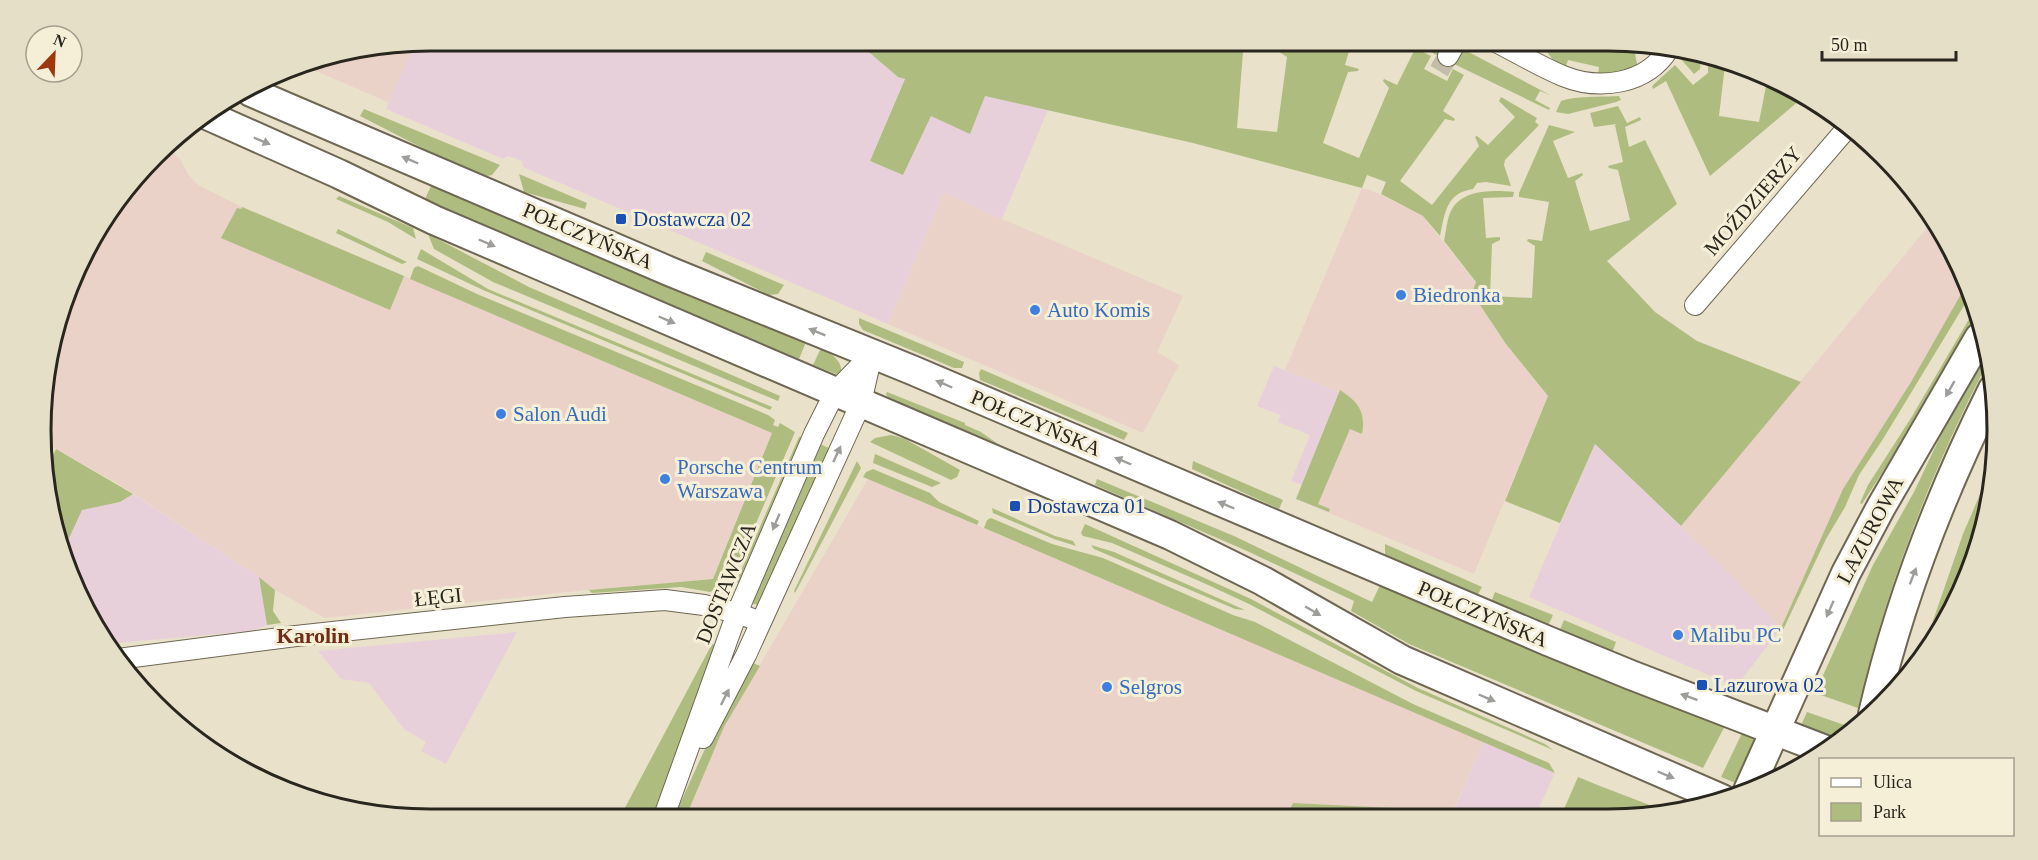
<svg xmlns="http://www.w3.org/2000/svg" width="2038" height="860" font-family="'Times New Roman',serif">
	<rect width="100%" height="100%" fill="#e9e1ca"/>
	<path fill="#ead2c9" d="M415 43 390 103 300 64 304 61Z
		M165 148 169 149 180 159 188 174 198 185 242 207 772 433 713 579 588 590 325 618 275 590 259 577 125 488 46 443 44 379 93 236Z
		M1362 188 1373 191 1423 216 1476 283 1472 293 1506 344 1548 396 1474 574 1296 499 1339 392 1285 370Z
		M944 192 1002 219 1183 296 1157 352 1179 365 1143 433 888 324Z
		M1931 223 1957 257 1965 287 1911 382 1843 489 1781 628 1681 526Z
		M868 479 1484 741 1453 811 1293 803 1286 817 685 819 724 727Z"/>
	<path fill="#e8d0db" d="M856 40 898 77 905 78 870 161 903 175 931 115 985 96 1048 110 1002 219 944 192 888 324 523 167 522 161 508 156 503 159 386 109 415 43 430 41Z
		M1274 366 1339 392 1302 485 1291 481 1310 435 1278 422 1281 415 1257 406Z
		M1595 444 1726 570 1781 628 1736 687 1529 597Z
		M133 494 259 577 267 625 252 631 105 644 65 547 81 510 120 502Z
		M517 632 446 764 421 751 426 742 404 729 369 683 341 679 318 651Z
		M1484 741 1555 773 1535 816 1451 817Z"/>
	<path fill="#aebd7f" d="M856 41H1238V47H1253V49L1243 52 1237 128 1277 132 1287 57 1279 52V50L1294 52 1296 41H1352L1345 65 1359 69 1358 71 1348 72 1323 143 1359 158 1389 88 1383 81 1384 79 1397 85 1414 51 1417 49 1431 56 1424 69 1447 81 1453 69 1464 75 1443 111 1455 119 1454 121 1445 119 1400 181 1432 205 1479 146 1475 137 1477 136 1488 145 1515 117 1499 101 1501 97 1537 118 1535 122 1539 125 1505 160 1504 165 1511 186 1486 182 1477 183 1473 189C1446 193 1445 213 1440 236L1423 216 1381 194 1386 182 1367 175 1362 188 1193 143 985 96 970 134 931 116 903 175 870 161 905 79 898 77Z
		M1411 41H1442L1447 43 1440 57Z
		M1520 41H1608L1638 45 1634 49 1637 64 1624 71 1598 75 1599 67 1568 60 1565 69 1557 66 1546 50Z
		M1463 49 1550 95 1540 91 1535 100 1550 108 1549 110 1452 63Z
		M1682 53 1701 56 1700 69 1694 74 1680 58Z
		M1708 57 1734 61 1725 65 1719 116 1759 122 1767 81 1800 100 1710 176 1666 81 1653 89 1652 86 1675 65 1693 85 1708 73Z
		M1619 96 1621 100 1616 102 1568 114 1556 112 1561 101C1573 96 1604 97 1619 96Z
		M1618 106 1627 123 1640 117 1641 120 1625 127 1629 147 1645 140 1677 204 1607 261 1655 312 1697 341 1801 382 1681 526 1595 444 1560 523 1505 501 1548 396 1506 344 1472 293 1476 282 1444 241C1446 232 1447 217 1452 209 1464 189 1494 190 1514 192L1513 197 1483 198 1486 238 1500 237V240L1492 244 1490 296 1532 298 1535 246 1527 241 1528 239 1542 241 1549 202 1519 197V193L1549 125 1575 132 1553 141 1568 178 1582 173 1583 175 1575 181 1590 231 1630 220 1618 170 1609 168 1608 166 1623 162 1615 125 1617 124 1594 127 1590 113Z
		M364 109 500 165 492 175 487 176 436 155 360 116Z
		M519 174 587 203 585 209 524 192Z
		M431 186 685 295 806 342 799 359 425 199Z
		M339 196 413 228 416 239 388 222 336 199Z
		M242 207 404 276 390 310 221 238 237 208 241 209Z
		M338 229 407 262 402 264 336 233Z
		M428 234 529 287 780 396 778 401 493 282 434 249Z
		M421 249 488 289 772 407 770 410 483 290 417 259Z
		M706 252 784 285 778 294 769 295 702 261Z
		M418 266 477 294 768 415 775 420 773 425 778 427 780 423 795 432 731 582 710 592 681 587 592 593 589 590 713 579 772 433 410 279 414 268Z
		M1965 287 1968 299 1883 439 1859 475 1845 507 1826 539 1783 630 1781 628 1843 489 1911 382Z
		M1972 314 1974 322 1915 422 1862 504 1860 503 1868 485 1911 418Z
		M859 318 964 362 962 368H954L863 330 859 324Z
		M821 348C831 353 843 361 841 373L836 374 813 365Z
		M1983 353 1986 366C1930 474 1886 589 1858 708L1815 693 1873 565 1914 492 1954 407Z
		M981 369 1128 433 1124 440 980 380 979 373Z
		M1340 390C1358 402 1366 411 1362 434L1350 429 1318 504 1330 509 1329 512 1296 499Z
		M887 392 965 423V425L981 432 998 444 888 398 886 394Z
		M891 435 905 439 960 470 957 477 951 480 870 442 875 438Z
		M805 436 741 583 736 582 799 437Z
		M820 444 831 449 757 605 752 603Z
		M56 449 133 494 120 502 82 510 65 547 48 506 47 469Z
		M875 454 941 483 932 487 873 463Z
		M857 461 861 468 795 593 794 591Z
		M1193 461 1283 500 1279 509 1192 469Z
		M873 469 930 493 939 502 979 521 977 525 863 477 866 472Z
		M1987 478 1977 555 1932 647 1919 661 1963 534Z
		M1097 479 1234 536 1372 602 1381 583 1726 724 1703 768 1409 644 1351 611 1354 601 1247 551 1095 485Z
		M992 508 1055 536 1073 541 1076 546 1054 539 993 513Z
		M991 518 1052 544 1103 558 1233 615 1255 622 1413 704 1549 763 1555 773 984 528 987 520Z
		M1085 524 1251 599 1418 688 1545 744 1553 750 1416 691 1249 604 1206 584 1112 543 1083 536 1081 533Z
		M1385 544 1482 587 1476 598 1385 557Z
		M1091 545 1114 552 1245 610 1235 609 1094 549Z
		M259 577 275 590 273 611 281 623 267 625Z
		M1495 592 1553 615 1548 626 1491 602Z
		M1564 620 1616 642 1612 653 1559 632Z
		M712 644 719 646 680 750 651 819H619Z
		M753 663 760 666 724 727 685 819H673L704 751Z
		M1807 712 1853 728 1852 731 1838 739 1803 726 1802 723Z
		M1743 731 1759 736 1738 784 1721 777Z
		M1578 777C1608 790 1639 800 1669 813L1659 816H1561Z
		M1293 803 1453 811 1451 817H1286Z"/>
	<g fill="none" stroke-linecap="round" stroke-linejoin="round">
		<path stroke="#c3bca8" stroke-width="20" stroke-dasharray="20 10" stroke-linecap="butt" d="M1439 71 1448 56"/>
		<defs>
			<path id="street" d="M1492 40C1516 52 1539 66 1563 76 1600 91 1646 84 1668 50
				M1448 56 1457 40
				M1695 305 1848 127
				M118 659 296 636 565 607 665 600 704 605 737 613 761 622
				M703 738 746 655 861 403 872 354
				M663 819 737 613 814 434 835 392 872 354"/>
			<path id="secondary" d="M251 92 671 272 912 370 1548 641 1631 675 1823 749
				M209 116 339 174 434 220 1170 535 1263 581 1402 660 1722 799
				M1873 714C1899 601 1941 493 1993 389
				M1747 793 1846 573 1881 507 1979 338"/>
		</defs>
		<use href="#street" stroke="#6e6753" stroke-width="22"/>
		<use href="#secondary" stroke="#6e6753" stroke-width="32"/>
		<use href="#street" stroke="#fff" stroke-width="20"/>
		<use href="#secondary" stroke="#fff" stroke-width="28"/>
	</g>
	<defs><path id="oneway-solid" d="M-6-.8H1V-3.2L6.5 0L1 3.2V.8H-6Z" transform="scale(1.5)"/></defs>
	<g fill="#9f9d9a">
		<use href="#oneway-solid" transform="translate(262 141) rotate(23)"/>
		<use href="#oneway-solid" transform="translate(410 160) rotate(-157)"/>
		<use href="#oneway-solid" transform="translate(487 243) rotate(23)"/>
		<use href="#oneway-solid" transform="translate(667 320) rotate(23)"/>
		<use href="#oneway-solid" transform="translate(817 332) rotate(-158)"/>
		<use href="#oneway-solid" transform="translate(944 384) rotate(-157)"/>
		<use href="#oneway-solid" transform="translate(1950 389) rotate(120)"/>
		<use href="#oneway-solid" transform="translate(837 454) rotate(-65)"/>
		<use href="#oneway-solid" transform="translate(1123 461) rotate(-157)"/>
		<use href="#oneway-solid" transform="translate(1226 505) rotate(-157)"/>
		<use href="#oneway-solid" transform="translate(776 522) rotate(113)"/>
		<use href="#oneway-solid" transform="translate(1913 576) rotate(-69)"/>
		<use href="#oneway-solid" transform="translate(1830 609) rotate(114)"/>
		<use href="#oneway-solid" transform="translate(1313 611) rotate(30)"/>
		<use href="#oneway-solid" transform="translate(725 697) rotate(-63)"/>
		<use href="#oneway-solid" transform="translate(1689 697) rotate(-160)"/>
		<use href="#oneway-solid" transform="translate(1487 698) rotate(23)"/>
		<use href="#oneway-solid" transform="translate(1666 775) rotate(23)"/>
	</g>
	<g fill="#1a4fb4" stroke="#f6efd7" stroke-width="2">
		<rect x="615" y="213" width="12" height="12" rx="3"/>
		<rect x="1009" y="500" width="12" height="12" rx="3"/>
		<rect x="1696" y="679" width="12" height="12" rx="3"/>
	</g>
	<g fill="#3f7fe0" stroke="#f6efd7" stroke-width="2">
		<circle cx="1401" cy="295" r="6"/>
		<circle cx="1035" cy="310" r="6"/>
		<circle cx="501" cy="414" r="6"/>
		<circle cx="665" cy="479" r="6"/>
		<circle cx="1678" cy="635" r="6"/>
		<circle cx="1107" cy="687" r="6"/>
	</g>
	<g text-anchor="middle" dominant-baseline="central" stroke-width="6" stroke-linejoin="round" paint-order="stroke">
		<g font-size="21" fill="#29261e" stroke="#f6efd7">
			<text transform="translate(1753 201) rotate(-49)">MOŹDZIERZY</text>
			<text transform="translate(588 236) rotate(23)">POŁCZYŃSKA</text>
			<text transform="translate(1036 423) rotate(23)">POŁCZYŃSKA</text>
			<text transform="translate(1870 530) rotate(-62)">LAZUROWA</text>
			<text transform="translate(726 583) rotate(-68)">DOSTAWCZA</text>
			<text transform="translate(438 597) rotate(-6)">ŁĘGI</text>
			<text transform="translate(1483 614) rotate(23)">POŁCZYŃSKA</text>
		</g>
		<g font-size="21" fill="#164399" stroke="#f6efd7" text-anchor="start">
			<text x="633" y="219">Dostawcza 02</text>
			<text x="1027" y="506">Dostawcza 01</text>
			<text x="1714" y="685">Lazurowa 02</text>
		</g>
		<g font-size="21" fill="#366cbe" stroke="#f6efd7" text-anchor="start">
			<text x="1413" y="295">Biedronka</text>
			<text x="1047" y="310">Auto Komis</text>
			<text x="513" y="414">Salon Audi</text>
			<text x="677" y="467">Porsche Centrum<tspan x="677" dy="24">Warszawa</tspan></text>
			<text x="1690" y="635">Malibu PC</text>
			<text x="1119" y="687">Selgros</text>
		</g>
		<g font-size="22" font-weight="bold" fill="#6f2d15" stroke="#f6efd7">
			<text x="313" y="635">Karolin</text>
		</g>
	</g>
	<path d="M0 0H2038V860H0ZM430 51H1608A379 379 0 0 1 1987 430V430A379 379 0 0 1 1608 809H430A379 379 0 0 1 51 430V430A379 379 0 0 1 430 51Z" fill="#e6dfc8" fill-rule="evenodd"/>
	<path fill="none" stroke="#29261e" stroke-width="3" d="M430 51H1608A379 379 0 0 1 1987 430V430A379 379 0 0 1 1608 809H430A379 379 0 0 1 51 430V430A379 379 0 0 1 430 51Z"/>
	<rect x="1819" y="758" width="195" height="78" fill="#f6efd7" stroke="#a49f8d" stroke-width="1.5"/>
	<rect x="1831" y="778" width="30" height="9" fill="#ffffff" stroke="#a49f8d" stroke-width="1.5"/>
	<text x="1873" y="788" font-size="18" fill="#29261e">Ulica</text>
	<rect x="1831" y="803" width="30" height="18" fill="#aebd7f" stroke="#a49f8d" stroke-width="1.5"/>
	<text x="1873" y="818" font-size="18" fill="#29261e">Park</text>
	<g transform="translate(54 54) rotate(23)"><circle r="28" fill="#f6efd7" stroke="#a49f8d" stroke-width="1.5"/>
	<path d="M0-4.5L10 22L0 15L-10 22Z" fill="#9d380c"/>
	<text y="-9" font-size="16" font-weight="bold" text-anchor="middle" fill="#29261e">N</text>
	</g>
	<path d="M1822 51v9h134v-9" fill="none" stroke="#29261e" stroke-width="3"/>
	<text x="1831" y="51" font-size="18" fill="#29261e" stroke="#f6efd7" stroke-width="4.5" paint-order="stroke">50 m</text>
</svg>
